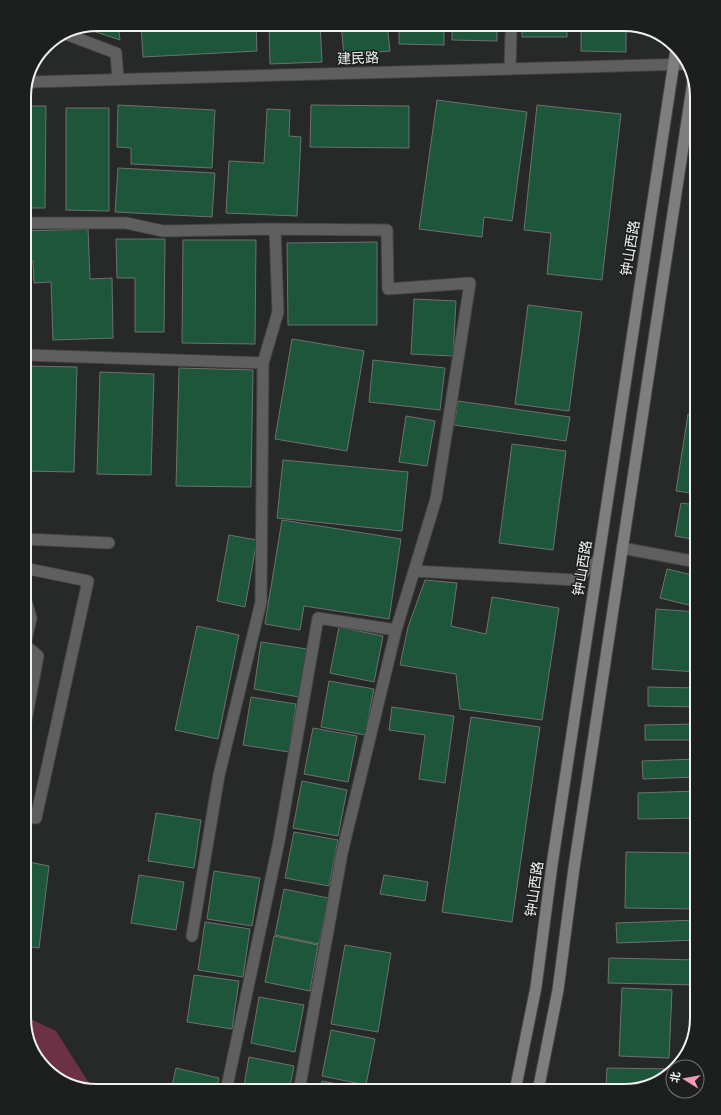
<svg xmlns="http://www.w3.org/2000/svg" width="721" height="1115" font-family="'PT Sans','Noto Sans SC',sans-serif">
	<rect width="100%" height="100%" fill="#262927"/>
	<path fill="#6d3146" d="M24 1016 56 1031 94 1091 57 1079 32 1051Z"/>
	<path fill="#1d563a" stroke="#6e716f" d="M97 24H118L120 40 81 27Z
		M141 24H256L257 51 143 57Z
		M269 24H320L322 62 270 64Z
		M341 24H387L390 51 344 55Z
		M399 24H444V45L399 44Z
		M452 24H497V41L452 40Z
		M522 24H567V37H522Z
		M581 24H626V52L581 51Z
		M437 100 527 112 512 221 484 217 482 237 419 229Z
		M118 105 215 110 212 168 131 164V148L117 147Z
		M311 105 409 106V148L310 147Z
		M537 105 621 114 602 280 547 274 551 233 524 230Z
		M24 106H46L45 208H24Z
		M66 108H109V211L66 210Z
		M267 109 290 110 289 136 301 137 297 216 226 213 229 161 264 163Z
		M118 168 215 173 212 217 115 212Z
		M88 229 90 279 112 278 113 338 53 340 51 282 34 283 33 261 24 262V231Z
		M116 239H165L164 332H135V278H117Z
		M183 240H256L255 344 182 343Z
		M377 242V325H288L287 243Z
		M414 299 456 301 453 356 411 354Z
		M528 305 582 312 569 411 515 404Z
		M292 339 364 351 347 451 275 439Z
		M373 360 445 368 440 410 369 402Z
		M24 366 77 367 74 472 24 471Z
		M179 368 253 370 251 487 176 486Z
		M100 372 154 374 151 475 97 474Z
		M458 401 570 417 566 441 454 425Z
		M688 414 697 415V494L676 491Z
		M406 416 435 421 427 466 399 462Z
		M512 444 566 451 553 550 499 543Z
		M283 460 408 472 402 531 277 518Z
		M681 503 697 505V540L675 536Z
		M282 520 401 539 389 619 304 606 300 630 265 624Z
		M229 535 257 540 245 607 217 601Z
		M667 569 697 576V607L660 598Z
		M425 580 457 583 451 626 486 634 492 597 559 608 542 720 460 709 456 674 400 665 408 627Z
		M656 609 697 612V672L652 669Z
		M197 626 239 635 218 739 175 730Z
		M339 627 383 636 374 682 330 673Z
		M261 642 307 649 299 697 254 689Z
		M329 681 374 689 365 735 321 727Z
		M648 687 697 688V707L648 706Z
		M251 697 296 704 289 752 243 745Z
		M392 707 454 716 445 783 419 779 425 735 389 730Z
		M471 717 540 727 512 922 442 912Z
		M697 724V740H645V725Z
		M313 728 357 736 348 782 304 774Z
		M697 759V777L643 779 642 761Z
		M302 781 347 790 338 836 293 828Z
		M697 791V818L638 819V793Z
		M156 813 201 820 194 868 148 861Z
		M294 832 338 840 329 886 285 878Z
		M626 852 697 853V909L625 908Z
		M24 861 49 866 39 948 24 946Z
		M214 871 260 878 252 926 207 919Z
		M139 875 184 882 176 930 131 923Z
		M384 875 428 882 425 901 380 894Z
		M284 889 328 898 319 944 275 935Z
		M697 920V940L617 943 616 923Z
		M205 922 250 929 243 977 198 970Z
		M274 936 318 945 310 991 265 982Z
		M345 945 391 953 378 1032 331 1024Z
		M609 958 697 960V985L608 983Z
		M194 975 239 981 232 1029 187 1022Z
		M622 988 672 990 669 1058 619 1056Z
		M259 997 304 1005 295 1052 251 1043Z
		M331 1030 375 1039 366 1085 322 1076Z
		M249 1057 294 1066 289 1091H243Z
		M176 1068 219 1078 216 1091H171Z
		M607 1068 672 1069 657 1083 641 1087H606Z
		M322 1081 366 1090V1091H320Z"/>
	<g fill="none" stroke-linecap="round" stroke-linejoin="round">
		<defs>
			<path id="service" d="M510 68 511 34
				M24 223H126L163 231 265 229 387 230 388 289 470 283 436 499 396 630 342 853 299 1091
				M24 355 263 363 261 602 219 775 192 936
				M263 363 278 312 275 229
				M24 539 109 543
				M622 548 697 562
				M414 571 575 580 598 560
				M24 645H25L31 618 27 604 24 603
				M24 731 38 656 25 645
				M24 816 36 818 88 581 24 568
				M226 1091 279 841 318 618 396 630"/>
			<path id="minor" d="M63 33 116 53 118 79"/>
			<path id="tertiary" d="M29 82 689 64"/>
			<path id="secondary" d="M515 1091 536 987 552 865 676 49
				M538 1091 558 990 574 868 693 81"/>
		</defs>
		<use href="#service" stroke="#424543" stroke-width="13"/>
		<use href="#minor" stroke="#424543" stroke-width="13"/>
		<use href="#tertiary" stroke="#424543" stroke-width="13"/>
		<use href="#secondary" stroke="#424543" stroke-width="13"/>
		<use href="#service" stroke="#605f5f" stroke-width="11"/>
		<use href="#minor" stroke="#605f5f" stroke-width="11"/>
		<use href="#tertiary" stroke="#605f5f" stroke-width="11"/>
		<use href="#secondary" stroke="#807d7e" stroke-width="11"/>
	</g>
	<g text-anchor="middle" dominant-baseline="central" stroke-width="3" stroke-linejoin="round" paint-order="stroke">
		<g font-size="14" fill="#eff1f0" stroke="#1d1f1e">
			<text transform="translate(358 58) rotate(-2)">建民路</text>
			<text transform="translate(630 248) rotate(-81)">钟山西路</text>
			<text transform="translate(582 568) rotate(-81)">钟山西路</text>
			<text transform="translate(534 889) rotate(-82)">钟山西路</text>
		</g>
	</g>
	<path d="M0 0H721V1115H0ZM97 31H624A66 66 0 0 1 690 97V1018A66 66 0 0 1 624 1084H97A66 66 0 0 1 31 1018V97A66 66 0 0 1 97 31Z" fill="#1d1f1e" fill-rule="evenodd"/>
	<path fill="none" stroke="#eff1f0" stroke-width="2" d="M97 31H624A66 66 0 0 1 690 97V1018A66 66 0 0 1 624 1084H97A66 66 0 0 1 31 1018V97A66 66 0 0 1 97 31Z"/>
	<g transform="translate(685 1079) rotate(281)"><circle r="19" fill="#1d1f1e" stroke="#717372"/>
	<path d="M0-3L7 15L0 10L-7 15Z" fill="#f09ab5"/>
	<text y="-6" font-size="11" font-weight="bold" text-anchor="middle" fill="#eff1f0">北</text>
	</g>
</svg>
